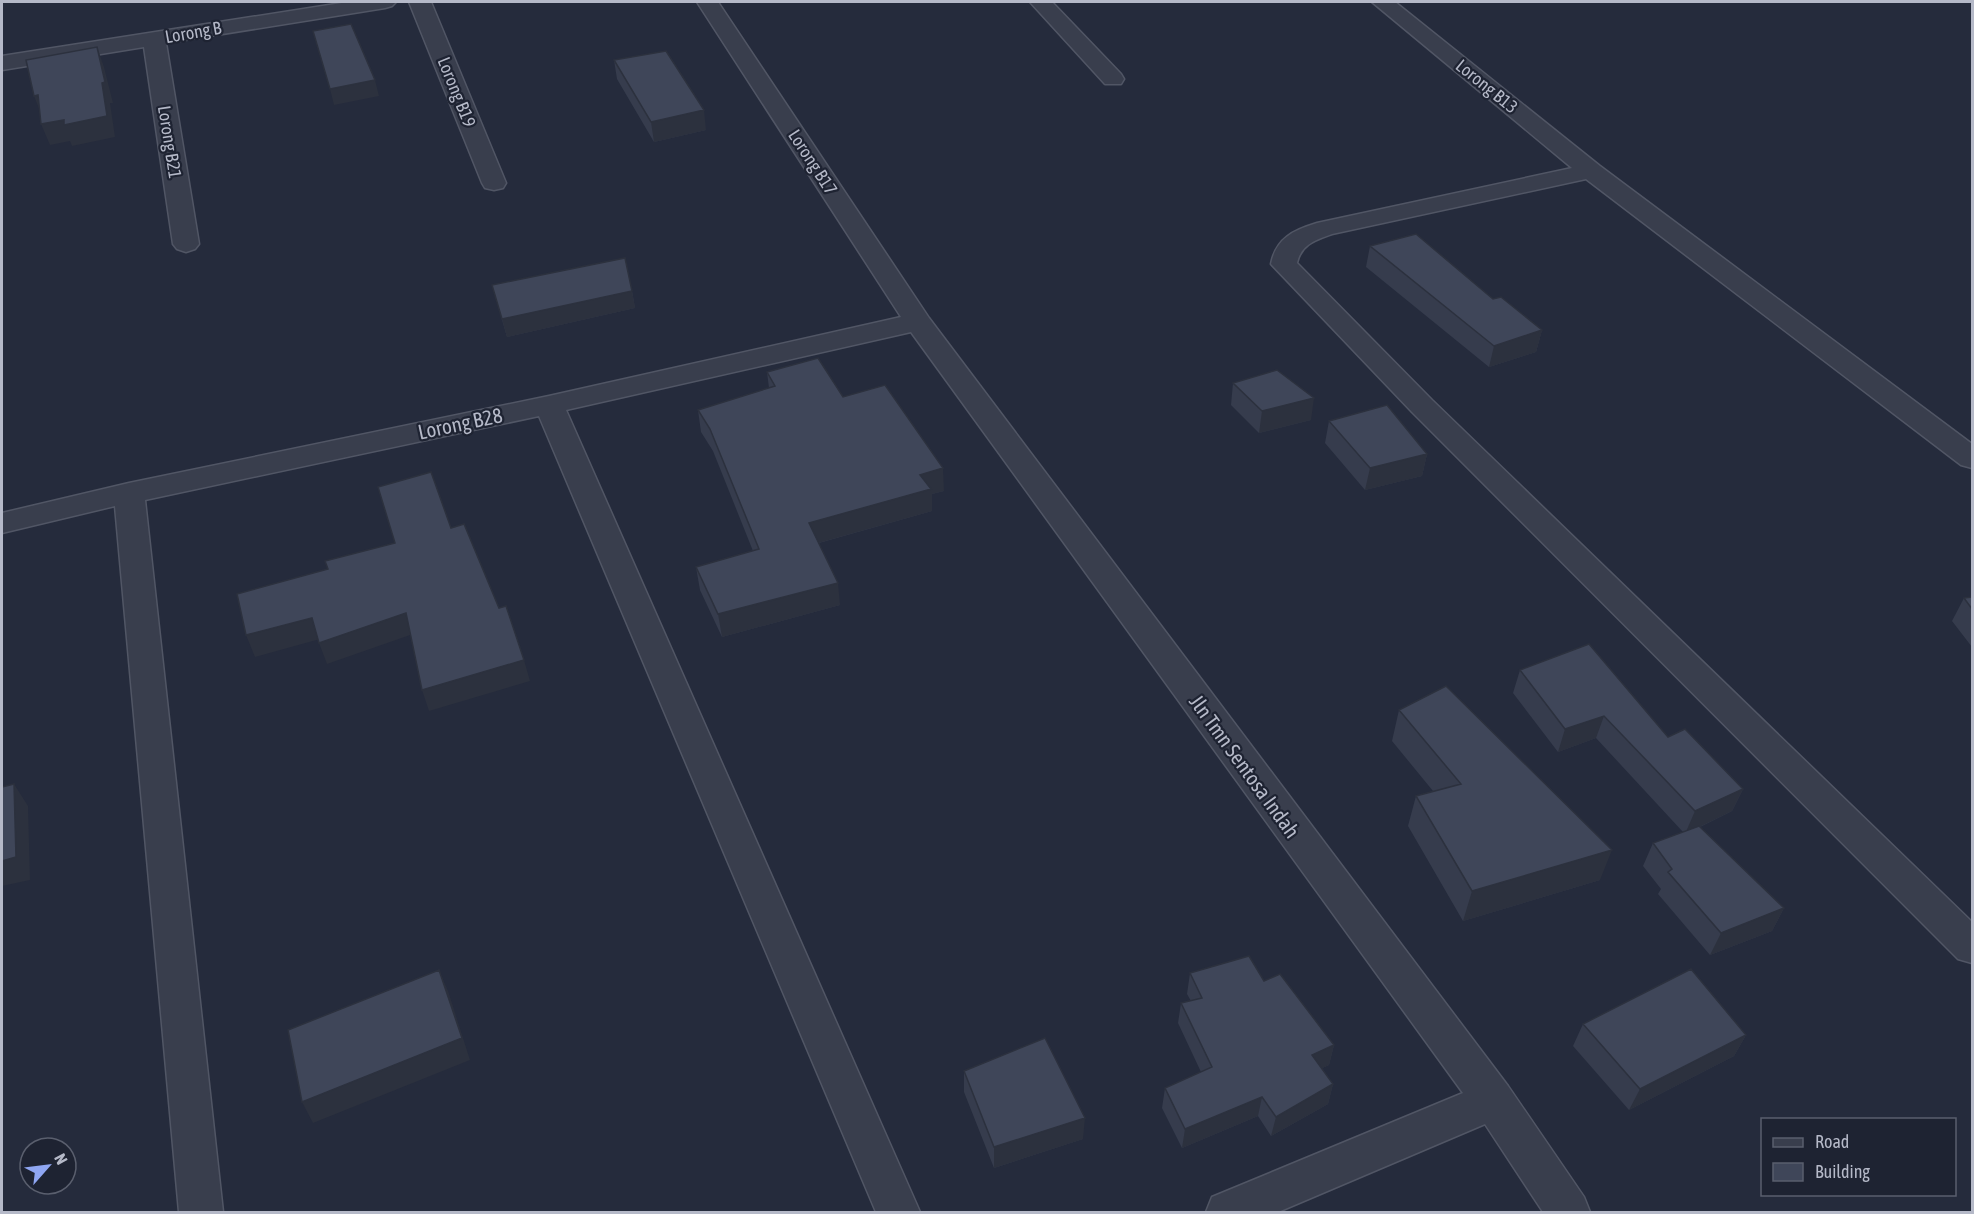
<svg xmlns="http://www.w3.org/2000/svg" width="1974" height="1214" font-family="'Asap Condensed',sans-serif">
	<rect width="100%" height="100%" fill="#252b3c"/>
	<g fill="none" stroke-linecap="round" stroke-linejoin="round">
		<defs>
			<path id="minor" d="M348 2H396L392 6 385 8 166 43 199 244 195 249 186 252 177 249 173 244 144 47 2 70V56Z
				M409 2H431L506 183 503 188 494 190 485 188 482 183Z
				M697 2H718L929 318 1508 1086 1584 1197 1590 1212H1543L1485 1124 1278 1212H1206L1212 1197 1463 1093 911 332 566 410 920 1212H876L539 416 145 500 223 1212H179L115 506 2 533V513L129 483 549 396 901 317Z
				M1030 2H1052L1121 74 1124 79 1121 84H1105Z
				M1372 2H1395L1600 166 1972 444V468L1961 465 1586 179 1332 234C1316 240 1301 244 1297 263L1432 400 1972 922V963L1958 959 1412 412 1271 264C1276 238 1294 230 1317 223L1572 168Z"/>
		</defs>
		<use href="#minor" stroke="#515665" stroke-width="3"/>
		<use href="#minor" fill="#393e4d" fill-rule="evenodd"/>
	</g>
	<path fill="#363c4d" d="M614 60 706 130 654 142 617 79Z
		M1370 246 1493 299 1542 330 1536 352 1489 367 1366 267Z
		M492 285 632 291 635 308 507 337Z
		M767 372 843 397 944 491 932 494V511L819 543 840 605 722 637 700 590 696 567 753 551 713 451 701 432 698 410 769 388Z
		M1233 383 1311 420 1259 433 1231 405Z
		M1329 421 1427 454 1422 476 1365 490 1325 443Z
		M1972 597V647L1952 621 1964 598Z
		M1520 670 1668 737 1743 789 1732 811 1700 827 1784 908 1772 931 1710 955 1658 894 1661 889 1643 866 1653 843 1683 832 1596 738 1558 752 1513 693Z
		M1399 710 1600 880 1463 921 1408 826 1416 796 1433 791 1392 741Z
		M1190 973 1264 981 1334 1045 1329 1065 1322 1068 1333 1084 1328 1104 1271 1136 1258 1116 1182 1148 1162 1108 1165 1088 1201 1072 1178 1023 1181 1003 1191 1001 1187 994Z
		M1583 1024 1746 1035 1734 1056 1629 1110 1573 1046Z
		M964 1071 1083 1139 994 1168 964 1092Z"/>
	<path fill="#2c313e" d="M97 47 104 67 113 103H110L115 137 72 146 70 141 50 145 41 124Z
		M375 80 379 96 334 105 330 89Z
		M38 95 42 116 34 96Z
		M704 110 706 130 654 142 651 122Z
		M632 291 635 308 507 337 502 319Z
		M1542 330 1536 352 1489 367 1494 346Z
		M1314 398 1311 420 1259 433 1262 411Z
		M1427 454 1422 476 1365 490 1370 468Z
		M943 468 944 491 932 494V511L811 545 809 523 920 475Z
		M838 583 840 605 722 637 718 614Z
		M406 613 413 634 327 664 319 643Z
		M312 618 320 639 255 657 246 635Z
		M524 660 530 681 429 711 422 690Z
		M1604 716 1596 738 1558 752 1565 729Z
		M14 784 28 806 30 880 2 886V861Z
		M1743 789 1732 811 1685 834 1695 811Z
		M1612 850 1600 880 1463 921 1472 891Z
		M1784 908 1772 931 1710 955 1721 933Z
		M439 970 448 991 470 1060 313 1123 302 1102Z
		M1746 1035 1734 1056 1629 1110 1640 1089Z
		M1334 1045 1329 1065 1307 1075 1312 1055Z
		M1333 1084 1328 1104 1271 1136 1276 1117Z
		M1262 1097 1258 1116 1182 1148 1185 1129Z
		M1085 1118 1083 1139 994 1168V1147Z"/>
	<path fill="#3f4659" stroke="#2c313e" stroke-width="1.5" d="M351 24 375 80 330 89 313 31Z
		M97 47 105 82 102 83 107 116 64 125V120L41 124 38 95 34 96 26 60Z
		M666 51 704 110 651 122 614 60Z
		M1416 234 1493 299 1501 297 1542 330 1494 346 1370 246Z
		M625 258 632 291 502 319 492 285Z
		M818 358 843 397 885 385 943 468 920 475 931 489 809 523 838 583 718 614 696 567 759 549 710 429 698 410 775 386 767 372Z
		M1277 370 1314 398 1262 411 1233 383Z
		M1387 405 1427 454 1370 468 1329 421Z
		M431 472 451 528 464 524 499 608 506 606 524 660 422 690 406 613 319 643 312 618 246 635 237 594 328 569 325 561 395 543 378 487Z
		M1972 597V609L1964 598Z
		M1589 644 1668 737 1685 729 1743 789 1695 811 1604 716 1565 729 1520 670Z
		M1446 686 1612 850 1472 891 1416 796 1461 784 1399 710Z
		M14 784 16 857 2 861V787Z
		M1699 826 1784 908 1721 933 1668 872 1672 869 1653 843Z
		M1249 956 1264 981 1280 974 1334 1045 1312 1055 1333 1084 1276 1117 1262 1097 1185 1129 1165 1088 1212 1067 1181 1003 1202 998 1190 973Z
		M1691 969 1746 1035 1640 1089 1583 1024Z
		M439 970 462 1038 302 1102 288 1030Z
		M1045 1038 1085 1118 994 1147 964 1071Z"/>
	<g text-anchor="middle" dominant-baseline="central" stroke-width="4.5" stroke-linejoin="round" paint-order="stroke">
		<g font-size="18" fill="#b5b9c8" stroke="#1e2332">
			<text transform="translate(193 32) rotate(-10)">Lorong B</text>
			<text transform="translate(1487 86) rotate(39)">Lorong B13</text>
			<text transform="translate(457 92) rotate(68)">Lorong B19</text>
			<text transform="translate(170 142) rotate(81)">Lorong B21</text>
			<text transform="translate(813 162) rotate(57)">Lorong B17</text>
		</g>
		<g font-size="21" fill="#b5b9c8" stroke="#1e2332">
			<text transform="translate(460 423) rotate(-12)">Lorong B28</text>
			<text transform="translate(1245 766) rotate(54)">Jln Tmn Sentosa Indah</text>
		</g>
	</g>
	<rect width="1974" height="1214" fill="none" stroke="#b5b9c8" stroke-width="6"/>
	<rect x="1761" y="1118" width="195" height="78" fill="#1e2332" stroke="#5a5f6e" stroke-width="1.5"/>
	<rect x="1773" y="1138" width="30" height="9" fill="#393e4d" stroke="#5a5f6e" stroke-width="1.5"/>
	<text x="1815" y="1148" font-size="18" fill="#b5b9c8">Road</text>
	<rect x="1773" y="1163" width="30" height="18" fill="#3f4659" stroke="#5a5f6e" stroke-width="1.5"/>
	<text x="1815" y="1178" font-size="18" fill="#b5b9c8">Building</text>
	<g transform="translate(48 1166) rotate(62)"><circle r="28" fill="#1e2332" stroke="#5a5f6e" stroke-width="1.5"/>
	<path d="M0-4.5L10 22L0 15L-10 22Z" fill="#8fa6f2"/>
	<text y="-9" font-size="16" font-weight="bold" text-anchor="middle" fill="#b5b9c8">N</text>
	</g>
</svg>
